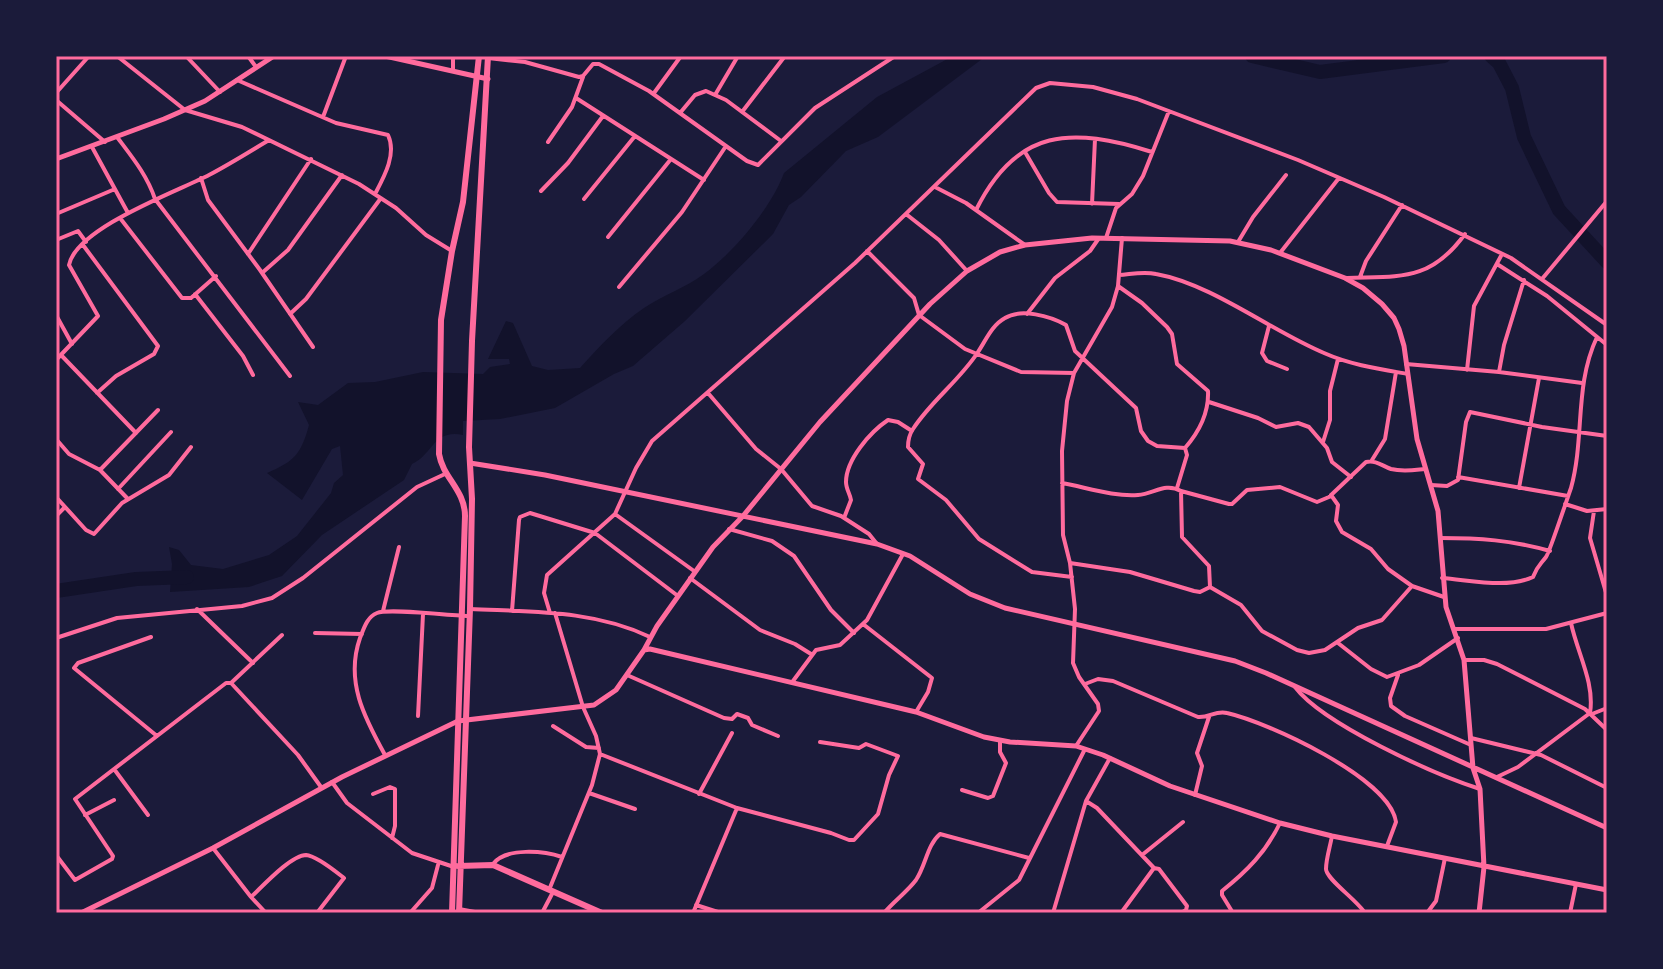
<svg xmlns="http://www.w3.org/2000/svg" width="1663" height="969" font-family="Barlow,sans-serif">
	<rect width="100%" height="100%" fill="#1b1b3a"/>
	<path fill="#12122b" d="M953 56H986L878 137 846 151 801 197 789 205 773 234 685 321 633 366 614 374 555 408 500 419 463 421V435C433 429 433 455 412 464L404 480 322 535 282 576 249 587 170 592 172 564 169 547 179 550 191 565 223 569 269 555 297 536 331 493 334 483 343 475 340 446 332 449 302 500 267 473C295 461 301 454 309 425L298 402 318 405 348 383 375 382 423 372 483 374 490 367 510 364 509 359H488L506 321 513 323 532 366 548 370 580 368C600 346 619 325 644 308 663 295 685 288 704 274 734 252 771 208 784 173L877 97Z"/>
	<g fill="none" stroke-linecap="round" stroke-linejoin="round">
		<path stroke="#12122b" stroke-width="14" d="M1252 56 1320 72 1444 56
			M1491 56 1499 63 1512 88 1524 137 1559 210 1607 262
			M56 591 136 579 187 577"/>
		<path stroke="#ff6b9d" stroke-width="4" d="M117 56 185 110 242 127 359 184 396 208 426 235 452 251
			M186 56 220 92
			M248 56 256 67
			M488 58 525 62 579 77 583 76 593 64H599L649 91 747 161 758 165 815 108 895 56
			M453 71V56
			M237 80 336 123 388 135C397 154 384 177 375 194
			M56 93 89 56
			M654 93 681 56
			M715 95 738 56
			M576 98 704 180
			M56 100 105 142
			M742 112 785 56
			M680 113 695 95 706 91 726 100 781 141
			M323 117 346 56
			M117 137C132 157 147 175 155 199L290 376
			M548 142 572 107 583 77
			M92 147 128 213
			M1025 152 1049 193 1057 202 1119 204
			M201 178 208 200 260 270 313 347
			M935 187 966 203 1025 245
			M541 191 568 163 603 116
			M584 199 635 136
			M1092 204 1095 139
			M976 210C1017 127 1072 127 1152 152
			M56 214 115 189
			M906 214 939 240 967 271
			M120 218 182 298H191L216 276
			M608 237 671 159
			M1106 238 1116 208 1132 194 1143 176 1169 111
			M56 240 78 231 86 242
			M1238 242 1253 217 1286 175
			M83 245 158 346 154 354 116 376 97 393
			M867 251 914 298 919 315 965 349 1021 372 1074 373
			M1280 253 1339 178
			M248 254 311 159
			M1497 264 1547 296 1607 345
			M262 273 288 250 342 175
			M1119 275C1132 274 1144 271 1156 274 1212 284 1271 331 1324 353 1351 365 1379 369 1408 374
			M1360 277 1366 261 1402 205
			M1347 278C1400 276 1430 282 1465 234
			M1542 279 1607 201
			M1118 286 1142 303 1167 327 1172 334 1177 364 1208 391C1209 413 1199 432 1185 448
			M619 287 682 212 726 146
			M195 294 243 356 253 375
			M290 314 306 299 381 198
			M1027 314 1055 278 1090 251 1099 238
			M56 315 72 344
			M1269 326 1262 353 1267 361 1287 369
			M61 355 136 433
			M56 360 98 316 69 265C76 228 178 191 209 175 230 164 249 152 269 140
			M1406 364 1499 372 1582 383
			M1467 370 1474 306 1502 254
			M1499 372 1504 345 1524 280
			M708 393 756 449 781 469 812 506 841 516 869 534 877 544
			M1209 402 1258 418 1276 427 1298 423 1309 427 1327 448 1332 462 1351 477
			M56 439 69 454 100 470 127 498
			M1323 442 1330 420V391L1338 359
			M1372 460 1385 439 1396 372
			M100 470 158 410
			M1458 477 1568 496
			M1062 483C1085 487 1114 497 1138 495 1154 494 1165 482 1181 491L1182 537 1209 566 1210 587 1241 605 1262 631 1297 650 1309 653 1325 650 1358 628 1382 620 1412 586
			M1431 485 1447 486 1458 480 1466 422 1470 412 1542 427 1607 436
			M1519 488 1539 378
			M118 489 171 432
			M1181 491 1229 504H1232L1247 490 1280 487 1317 502 1329 497 1366 462C1377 460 1382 466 1391 469 1403 472 1414 470 1425 469
			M1331 495 1338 505 1336 521 1342 532 1371 549 1388 569 1412 586 1444 597
			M56 497 86 530 94 534 122 503 169 475 191 447
			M1565 504 1587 511 1607 509
			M1594 511 1590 538 1607 596
			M615 514 694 571
			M56 516 65 507
			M844 518 851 500C850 494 846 489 846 482 846 460 870 432 888 420L898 422 912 431
			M729 529 772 541 794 556 831 610 854 633
			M1440 538C1478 538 1512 540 1550 551
			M1070 563 1130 572 1194 591 1200 592 1210 587
			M1072 577 1032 572 979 539 946 500 918 479 923 464 908 447C908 440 909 435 913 429 931 401 960 380 978 352 986 340 992 325 1005 318 1021 308 1050 316 1066 325L1075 351 1136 408 1141 431 1148 441 1157 446 1185 448 1187 455 1177 488
			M690 578 760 630 795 644 811 654
			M1442 578C1470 580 1507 589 1533 577 1537 566 1540 565 1546 557 1549 554 1568 496 1571 488 1585 437 1574 386 1597 337
			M197 609 253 663
			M470 609C532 612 594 610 650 637
			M383 611 399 547
			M512 611 519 520 520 517 530 513 595 533 678 596
			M550 613 544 593 547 575 615 514 636 468 652 441 855 263 1036 88 1050 83 1093 87 1137 99 1298 160 1384 197 1511 258 1607 325
			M863 624 932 678 928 692 916 712
			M1454 629H1546L1607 613
			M315 633 362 634
			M151 637 78 663 74 668 157 736
			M56 638 117 618 242 606 272 598 303 578 417 487 445 474
			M1338 643 1371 669 1387 677 1419 665 1458 638
			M1464 660H1484L1497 664 1585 709 1607 730
			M627 675 724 718 732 719 737 714 748 718 752 725 778 736
			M1398 675 1390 698 1391 706 1405 716 1471 745
			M793 681 816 650 840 645 867 620 903 554
			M231 683 282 635
			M1085 684 1098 679 1113 681 1198 717C1209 718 1216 710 1227 713 1267 722 1390 778 1396 822L1387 846
			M1295 687C1323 724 1433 774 1480 789
			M1592 714 1607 708
			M418 716 423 614
			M553 726 586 747 599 748
			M1471 738 1541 755 1607 788
			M1076 746 1099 711 1098 704 1079 677 1073 663 1075 609 1070 563 1063 535 1062 451 1067 401 1074 373 1112 307 1118 286 1122 238
			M600 754 737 808 693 913
			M385 755C364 717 345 681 360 638 364 628 367 617 377 613 389 608 453 616 470 616
			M114 769 148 815
			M1497 777 1518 767 1590 713C1595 683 1577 652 1571 623
			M332 782 347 803 412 853 454 867
			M962 790 988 798 993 796 1006 763 1000 752V740
			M589 793 635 809
			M373 794 390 787 395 789V826L392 838
			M699 794 732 733
			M1195 795 1202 766 1197 753 1209 717
			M1086 801 1097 808 1154 868 1121 913
			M737 808 831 833 849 840H854L878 814 889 775 898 756 866 744 859 748 820 742
			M85 815 114 800
			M1332 836C1330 847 1326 859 1326 869 1326 879 1357 900 1365 913
			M213 848 251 897 266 913
			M56 855 75 880 112 859 113 856 75 799 226 683H231L298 755 321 787
			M1142 855 1183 822
			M493 864C506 847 544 851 562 857
			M1154 868 1159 869 1187 906 1186 910 1181 913
			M549 890 592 785 600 754 596 736 583 707 555 613
			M251 897C262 887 291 855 306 855 317 856 335 871 344 878L317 913
			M696 905 721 913
			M459 909 480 913
			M410 913 432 888 438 865
			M542 913 553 892
			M884 913C894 901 907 892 916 880 926 865 927 845 940 834L1029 858
			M978 913 1019 880 1085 749
			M1053 913 1086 801 1110 758
			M1233 913 1222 895V891C1247 871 1266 852 1280 823
			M1427 913 1436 901 1445 858
			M1570 913 1576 884"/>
		<path stroke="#ff6b9d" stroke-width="5" d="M385 56 488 79
			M56 159 164 119 205 101 274 56
			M470 463 545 475 877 544 910 556 970 594 1005 608 1235 661 1266 673 1607 828
			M644 650 657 626 713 547 743 516 820 422 930 304 967 271 1000 252 1025 245 1092 238 1230 241 1271 250 1345 278 1363 288 1382 304 1394 318 1399 329 1404 346 1417 439 1438 511 1446 607 1464 660 1473 768 1480 789 1484 867 1479 913
			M81 913 213 848 342 777 458 721 594 705 616 690 644 650 650 649 916 712 984 737 1010 742 1076 746 1103 755 1170 786 1280 823 1332 836 1607 890"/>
		<path stroke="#ff6b9d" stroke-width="6" d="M458 866 493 865 602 913
			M452 913 465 516C465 490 443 478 439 454L441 320 452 251 463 202 479 56
			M459 913 470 609 472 499 469 447 472 341 488 56"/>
	</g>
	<rect width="1663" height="969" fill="none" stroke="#1b1b3a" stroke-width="116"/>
	<rect x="58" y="58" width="1547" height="853" fill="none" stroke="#ff6b9d" stroke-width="3"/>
</svg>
